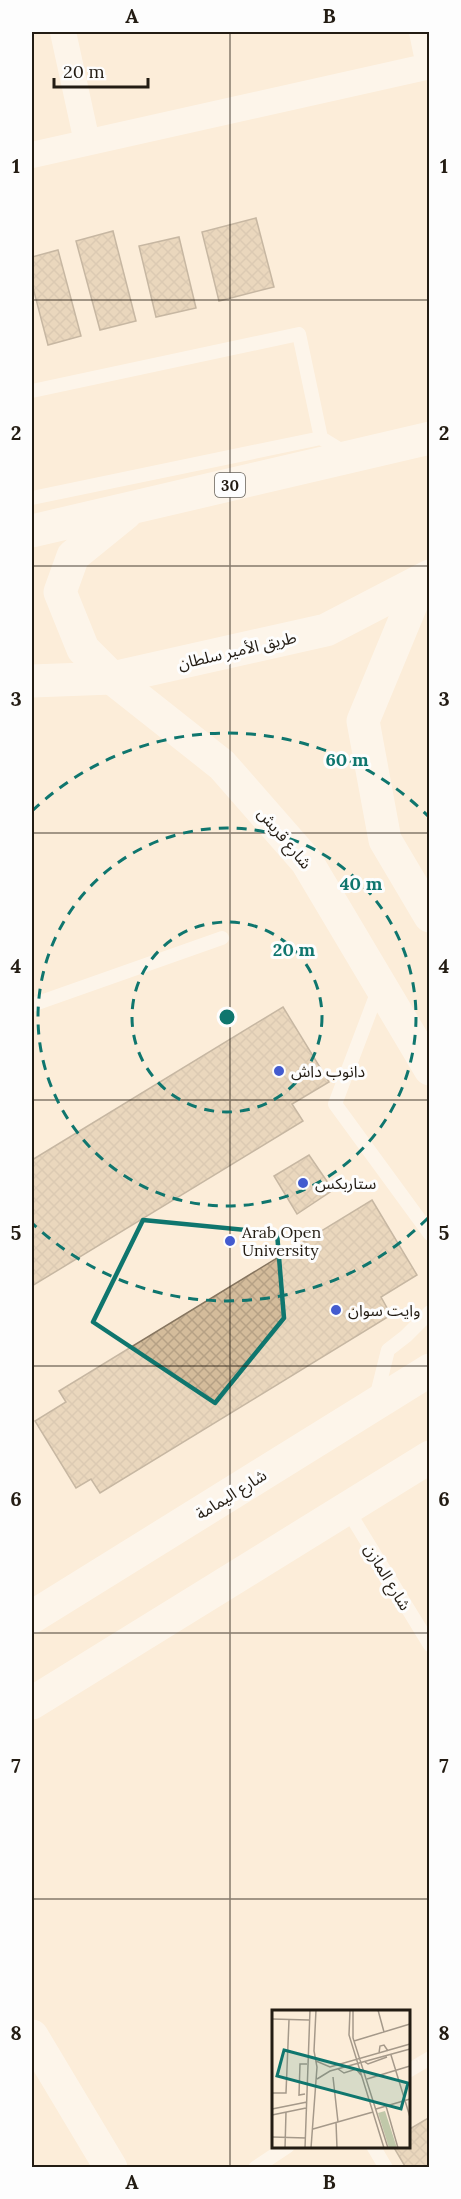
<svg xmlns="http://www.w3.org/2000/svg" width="461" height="2199" font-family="Lora,'Noto Sans Arabic',serif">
	<defs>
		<pattern id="building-cross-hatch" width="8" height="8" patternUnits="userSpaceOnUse" patternTransform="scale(1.5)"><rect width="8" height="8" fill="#d4bc9b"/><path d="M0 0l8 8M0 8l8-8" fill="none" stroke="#b6a185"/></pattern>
	</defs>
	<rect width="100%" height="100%" fill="#fcedd9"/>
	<path fill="url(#building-cross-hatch)" stroke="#877660" stroke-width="1.5" d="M256 218 274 287 219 301 202 232Z
		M113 231 136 321 100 330 76 241Z
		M179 237 196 308 156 317 139 246Z
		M58 250 81 336 48 345 32 284V257Z
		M283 1007 329 1082 292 1104 303 1121 32 1286V1160Z
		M309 1155 333 1190 297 1214 274 1176Z
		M372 1200 417 1275 381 1297 391 1315 100 1493 91 1479 76 1488 35 1421 66 1402 59 1391Z
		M430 2117V2168H406L393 2146H408V2130Z"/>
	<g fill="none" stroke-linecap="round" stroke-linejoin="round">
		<path stroke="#fff" stroke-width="14" d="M32 391 299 334 321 438
			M32 498 321 438 347 454
			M379 988 335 1104 430 1234
			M32 1005 222 938
			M376 1398 388 1350 406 1336 430 1312
			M347 1509 430 1645
			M408 2071 430 2058
			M373 2146 386 2168
			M255 2168 288 2146"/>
		<path stroke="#fff" stroke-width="26" d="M63 32 87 142
			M422 32 429 66
			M32 155 430 66"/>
		<path stroke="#fff" stroke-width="33" d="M421 581 363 721 385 840 430 916
			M112 678 222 765 307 862 430 1069
			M32 1617 430 1370
			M32 1703 430 1457
			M32 2036 111 2168"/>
		<path stroke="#fff" stroke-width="33" d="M32 531 430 438
			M112 678 83 649 60 592 73 556 126 513
			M32 681 112 678 326 630 430 576"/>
	</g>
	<path d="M0 0H461V2199H0ZM143 1220 277 1233 284 1318 215 1403 93 1322Z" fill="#fcedd9" fill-opacity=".55" fill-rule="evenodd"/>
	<path fill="none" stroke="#0f766e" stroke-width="4.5" stroke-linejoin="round" d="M143 1220 277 1233 284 1318 215 1403 93 1322Z"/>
	<path fill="none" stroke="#231c13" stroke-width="1.5" stroke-opacity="0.55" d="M230 32V2168M32 300H430M32 566H430M32 833H430M32 1100H430M32 1366H430M32 1633H430M32 1899H430"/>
	<g fill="none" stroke="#0f766e" stroke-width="3" stroke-dasharray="10 8">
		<circle cx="227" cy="1017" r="95"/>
		<circle cx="227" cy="1017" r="189"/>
		<path d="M428 1218A284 284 0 0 1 32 1223M32 811A284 284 0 0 1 428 816"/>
	</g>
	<g fill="#435bcf" stroke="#fdfdfd" stroke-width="2">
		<circle cx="279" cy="1071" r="6"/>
		<circle cx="303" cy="1183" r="6"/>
		<circle cx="230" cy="1241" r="6"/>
		<circle cx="336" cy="1310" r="6"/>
	</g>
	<g text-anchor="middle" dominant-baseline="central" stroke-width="6" stroke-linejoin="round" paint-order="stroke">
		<rect fill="#fdfdfd" stroke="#646059" stroke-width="1.5" x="215" y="473" width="30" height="24" rx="4.5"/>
		<g font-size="15" font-weight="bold" fill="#231c13">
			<text x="230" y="485">30</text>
		</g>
		<g font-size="16" fill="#231c13" stroke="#fdfdfd">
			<text transform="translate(237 650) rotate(-13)">طريق الأمير سلطان</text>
			<text transform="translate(285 838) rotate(50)">شارع قريش</text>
			<text transform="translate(231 1494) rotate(-32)">شارع اليمامة</text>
			<text transform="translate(388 1577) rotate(59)">شارع المازن</text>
		</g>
		<g font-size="16" fill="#231c13" stroke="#fdfdfd" text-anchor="start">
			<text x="291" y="1071">دانوب داش</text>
			<text x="315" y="1183">ستاربكس</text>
			<text x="242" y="1232">Arab Open<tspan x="242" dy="18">University</tspan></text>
			<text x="348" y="1310">وايت سوان</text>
		</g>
	</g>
	<g transform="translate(272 2010)">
		<rect width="138" height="138" fill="#fcedd9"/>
		<path d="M113 101 125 138H117L106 103Z" fill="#c0c8a9"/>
		<path fill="none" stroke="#a5998a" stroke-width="1.5" d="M78 0 77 25 112 138M81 0V28L116 138M106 0 112 22M0 9 37 10M82 31 138 14M107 43 108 36 112 35 116 41M119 45 138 107M44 51 58 57 138 34M93 52 96 54 115 47M66 59 72 63 84 59 89 65M61 67 66 112M45 69 58 61 138 39M95 69 138 56M0 83H14L17 10M33 84 27 85 28 54H35M114 96 126 138M0 99 35 92M104 99 138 89M0 105 34 98M64 112 65 138M41 119 101 102M0 127 34 128M13 138 14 102M33 138 38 0M39 138 45 57 42 41 44 0"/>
		<path fill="#0f766e" fill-opacity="0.15" stroke="#0f766e" stroke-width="3" d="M12 40 136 73 129 99 5 66Z"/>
		<rect width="138" height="138" fill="none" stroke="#231c13" stroke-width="3"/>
	</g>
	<circle cx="227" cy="1017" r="9" fill="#0f766e" stroke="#fdfdfd" stroke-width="3"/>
	<g font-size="18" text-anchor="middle" font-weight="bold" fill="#0f766e" stroke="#fdfdfd" stroke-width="6" stroke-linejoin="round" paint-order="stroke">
		<text x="347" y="766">60 m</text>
		<text x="361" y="890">40 m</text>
		<text x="294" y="956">20 m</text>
	</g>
	<rect width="461" height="2199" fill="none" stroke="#fdfdfd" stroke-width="66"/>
	<path d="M54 78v9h94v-9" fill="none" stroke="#231c13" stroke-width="3"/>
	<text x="63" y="78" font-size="18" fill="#231c13" stroke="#fdfdfd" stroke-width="4.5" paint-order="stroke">20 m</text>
	<rect x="33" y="33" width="395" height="2133" fill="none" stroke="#231c13" stroke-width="2"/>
	<g font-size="20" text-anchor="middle" font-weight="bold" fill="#231c13">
		<text x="132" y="23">A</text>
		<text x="329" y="23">B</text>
		<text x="16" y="173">1</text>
		<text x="444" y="173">1</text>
		<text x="16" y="440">2</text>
		<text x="444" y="440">2</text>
		<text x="16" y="706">3</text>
		<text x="444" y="706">3</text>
		<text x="16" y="973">4</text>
		<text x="444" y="973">4</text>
		<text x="16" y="1240">5</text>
		<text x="444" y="1240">5</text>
		<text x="16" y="1506">6</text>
		<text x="444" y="1506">6</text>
		<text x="16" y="1773">7</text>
		<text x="444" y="1773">7</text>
		<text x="16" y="2040">8</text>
		<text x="444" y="2040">8</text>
		<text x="132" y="2189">A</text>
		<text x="329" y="2189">B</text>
	</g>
</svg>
